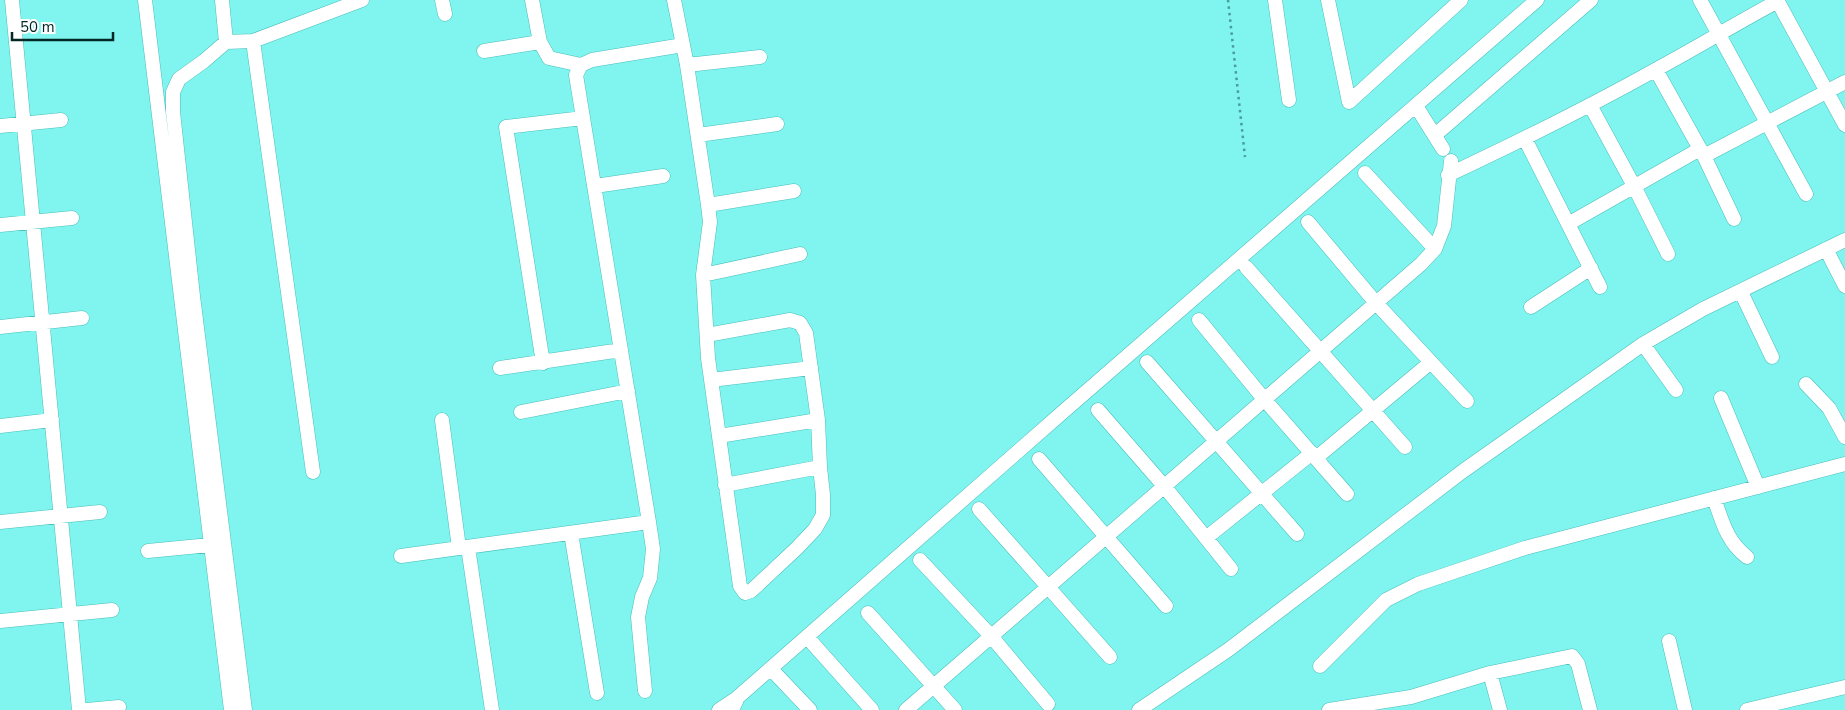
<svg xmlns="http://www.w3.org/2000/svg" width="1845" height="710" font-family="'Nunito Sans',sans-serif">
	<rect width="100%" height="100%" fill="#80f4ef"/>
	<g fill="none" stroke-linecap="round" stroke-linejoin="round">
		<defs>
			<path id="minor" d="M12 0 79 710
				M145 0 231 710
				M222 0 226 42
				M442 0 445 14
				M532 0 540 42 549 58 581 65
				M674 0 687 65 708 205 710 222 703 275 708 358 740 586 745 593 751 591 797 548 815 529 823 515V495L820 467 818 420 806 333 800 323 790 320 707 335
				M1275 0 1289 100
				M1328 0 1349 102
				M1700 0 1806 194
				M1777 0 1845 125
				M253 41 313 472
				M484 51 540 42
				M687 65 760 57
				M1656 70 1704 156 1734 219
				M1349 102 1461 0
				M1590 105 1634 186 1668 254
				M1416 106 1443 149
				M0 126 61 120
				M698 135 777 124
				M1435 135 1591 0
				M1525 139 1600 287
				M1704 156 1845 82
				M1365 173 1435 249
				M1448 175C1518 142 1587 108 1655 70 1696 48 1737 23 1778 1
				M595 186 663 176
				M708 205 794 191
				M1308 222 1376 303 1467 401
				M1568 224 1700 149
				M0 225 72 218
				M1826 249 1845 286
				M1246 267 1405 447
				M703 275 800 254
				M1741 292 1772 357
				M1531 307 1591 268
				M1199 320 1264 399 1347 494
				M0 327 82 318
				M1643 344 1676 390
				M1147 362 1297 534
				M543 363 506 127 583 118
				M500 368 621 350
				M711 380 811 368
				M1806 384 1829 408 1845 437
				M1721 398 1758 487
				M1098 410 1164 486 1231 569
				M521 412 628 391
				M442 420 459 548
				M0 426 52 420
				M719 436 818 420
				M1316 458 1431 362
				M1039 459 1166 606
				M725 485 820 467
				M1714 498C1722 521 1727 542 1747 557
				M979 509 1110 657
				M0 522 100 512
				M571 533 597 693
				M1206 538 1312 453
				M468 547 492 710
				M148 551 220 544
				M401 556 649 522 576 75 581 65 592 60 683 45
				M920 560 991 636 1048 704
				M868 613 955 710
				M0 621 112 610
				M807 637 872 710
				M1669 641 1685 710
				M1320 666 1386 600 1418 584 1525 548 1845 464
				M771 669 810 710
				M1490 673 1500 710
				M645 691 638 617 642 597 650 578 653 549 649 522
				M87 710 119 707
				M245 710 193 296 173 112V92L179 79 204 61 226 42 253 41 362 0
				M719 710 737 698
				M732 710 738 697 1064 411 1537 0
				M906 710 1421 264 1435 249 1444 226 1451 161
				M1139 710 1228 650 1463 471 1643 344 1703 309 1845 240
				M1329 710 1411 697 1490 673 1572 656 1578 664 1590 710
				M1747 710 1845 687"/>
		</defs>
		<use href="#minor" stroke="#48bfbb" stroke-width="15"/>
		<path stroke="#499c99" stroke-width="2.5" stroke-dasharray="2.5 4" stroke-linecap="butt" d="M1228 0 1245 157"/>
		<use href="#minor" stroke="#fff" stroke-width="14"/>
	</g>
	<path d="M12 32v8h101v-8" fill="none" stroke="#012827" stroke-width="2.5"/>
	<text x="20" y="32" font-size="15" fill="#012827" stroke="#fefefe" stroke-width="4" paint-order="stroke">50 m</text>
</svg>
